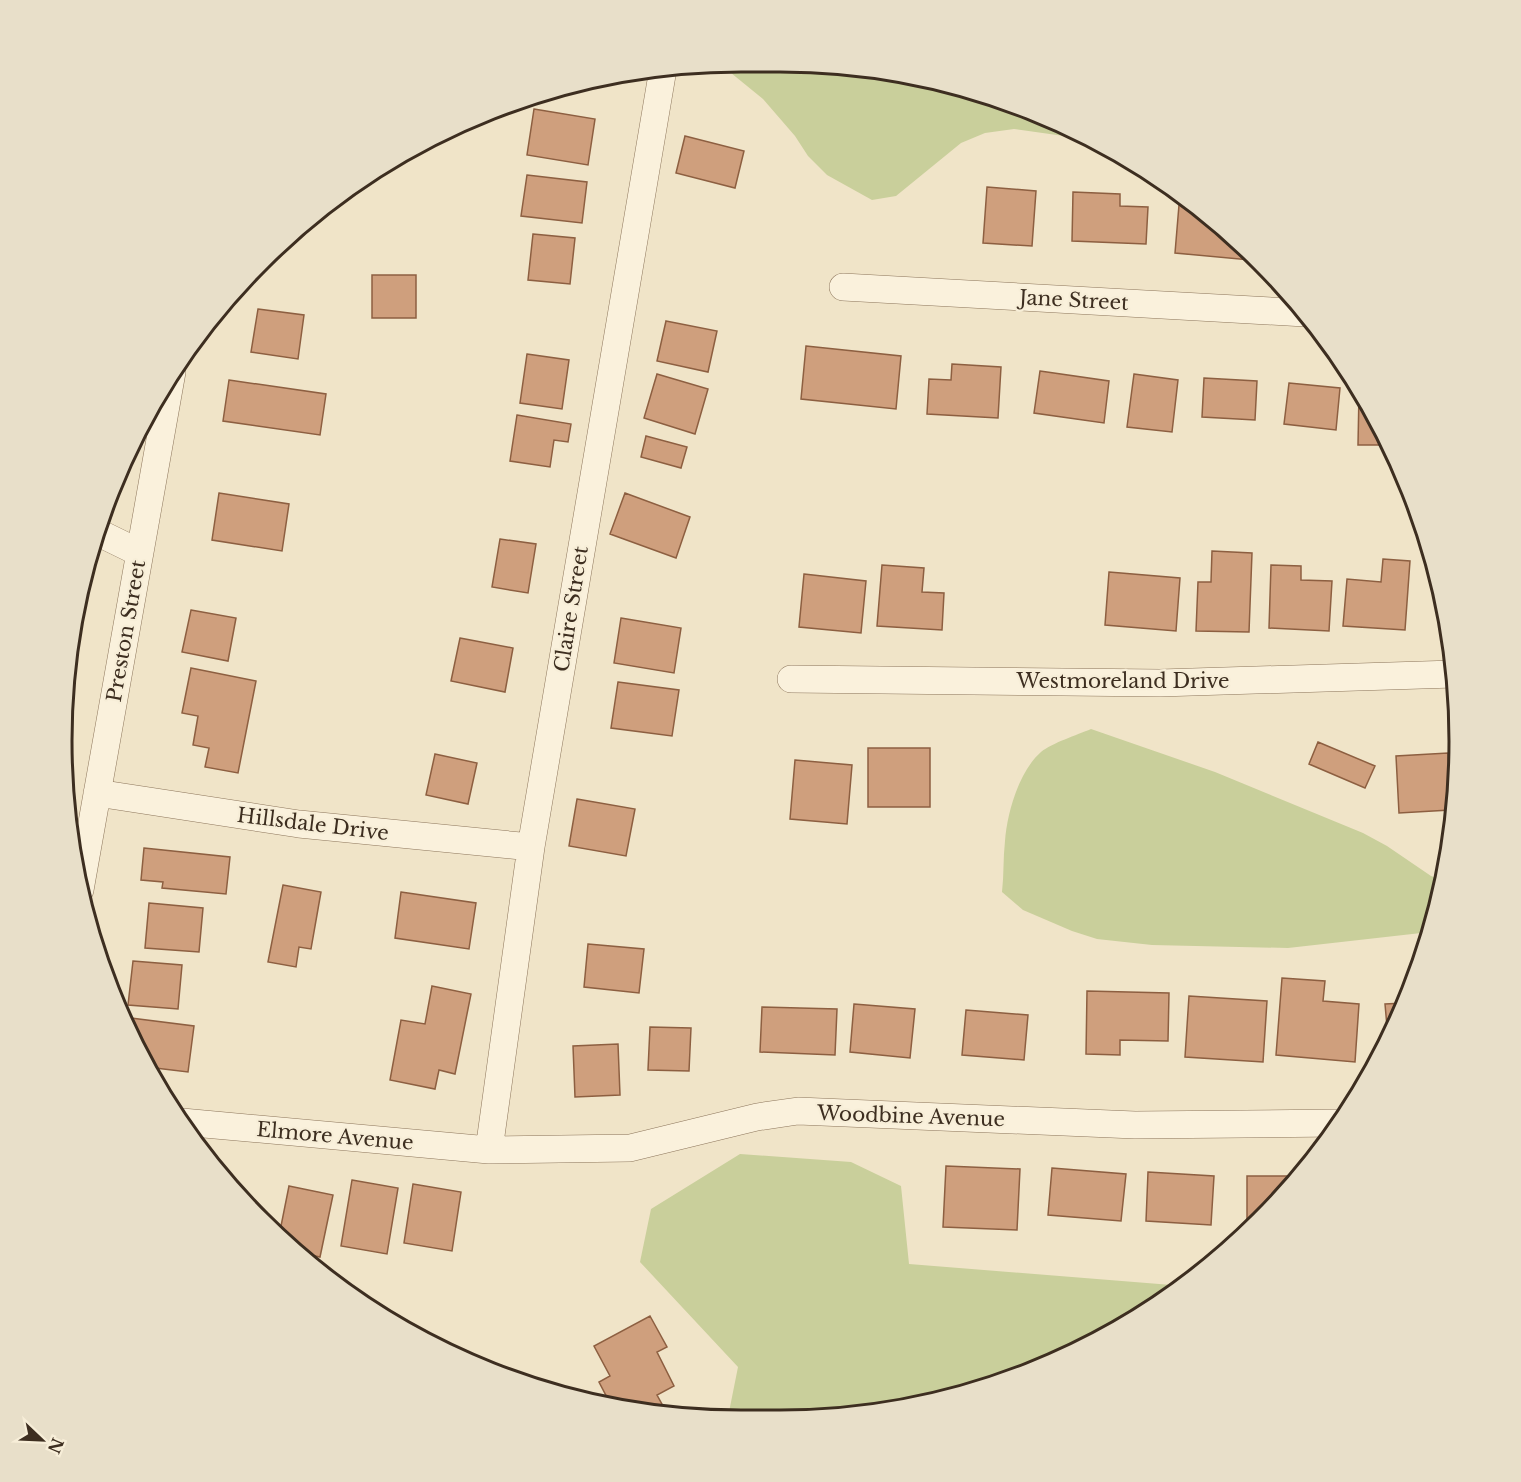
<svg xmlns="http://www.w3.org/2000/svg" width="1521" height="1482" font-family="'Libre Baskerville',serif">
	<rect width="100%" height="100%" fill="#f0e4c8"/>
	<path fill="#c9cf9b" d="M741 62 869 67 999 98 1108 147 1064 136 1014 129 985 133 961 143 896 196 872 200 827 175 808 156 795 136 763 99 720 64Z
		M1091 729 1215 772 1363 833 1387 846 1431 876 1442 880 1430 932 1288 948 1152 945 1097 939 1072 931 1023 910 1002 892C1004 875 1003 858 1005 841 1007 813 1019 771 1041 752 1052 743 1077 735 1091 729Z
		M740 1154 851 1162 901 1186 909 1264 1184 1286 1080 1351 956 1397 824 1419 728 1417 738 1367 640 1262 651 1209Z"/>
	<path fill="#cf9f7d" stroke="#8d5f41" stroke-width="1.5" d="M534 109 595 119 588 165 527 155Z
		M685 136 744 151 735 188 676 173Z
		M527 175 587 182 582 223 521 216Z
		M987 187 1036 191 1032 246 983 243Z
		M1073 192 1120 194V206L1148 207 1146 244 1072 241Z
		M1179 205 1195 206 1228 230 1251 254 1250 260 1175 253Z
		M533 234 575 238 570 284 528 280Z
		M372 275H416V318H372Z
		M258 309 304 315 298 359 251 352Z
		M666 321 717 331 708 372 657 361Z
		M806 346 901 356 896 409 801 399Z
		M527 354 569 360 562 409 520 403Z
		M952 364 1001 367 998 418 927 414 929 379 951 380Z
		M1040 371 1109 381 1104 423 1034 413Z
		M657 374 708 389 695 434 644 418Z
		M1134 374 1178 380 1172 432 1127 427Z
		M1204 378 1257 381 1255 420 1202 417Z
		M229 380 326 394 320 435 223 421Z
		M1289 383 1340 388 1336 430 1284 424Z
		M1359 393H1360L1391 445H1358Z
		M517 415 571 424 568 442 554 440 550 467 510 461Z
		M646 436 687 447 681 468 641 457Z
		M219 493 289 504 282 551 212 540Z
		M625 493 690 517 676 558 610 534Z
		M500 539 536 544 528 593 492 587Z
		M1212 551 1252 553 1249 632 1196 631 1198 582H1211Z
		M1383 559 1410 561 1405 630 1343 626 1347 579 1381 582Z
		M882 565 924 568 922 592 944 593 942 630 877 626Z
		M1271 565 1301 566V580L1332 581 1329 631 1269 628Z
		M1109 572 1180 578 1176 631 1105 625Z
		M804 574 866 581 861 633 799 627Z
		M191 610 236 618 228 661 182 652Z
		M621 618 681 628 674 673 614 663Z
		M460 638 513 648 505 692 451 681Z
		M191 668 256 681 238 773 205 767 209 748 193 745 198 716 182 713Z
		M618 682 679 690 672 736 611 728Z
		M66 686 72 687 65 722Z
		M1318 742 1375 766 1365 788 1309 764Z
		M868 748H930V807H868Z
		M1448 753 1450 810 1399 813 1396 756Z
		M435 754 477 763 468 804 426 795Z
		M795 760 852 765 847 824 790 819Z
		M577 799 635 809 626 856 569 846Z
		M144 848 230 857 226 894 162 888 163 882 141 880Z
		M283 885 321 892 311 949 299 947 296 967 268 962Z
		M401 892 476 903 469 949 395 938Z
		M149 903 203 908 199 952 145 948Z
		M588 944 644 949 639 993 584 987Z
		M133 961 182 965 178 1009 128 1005Z
		M1282 978 1325 981 1323 1001 1359 1004 1355 1062 1276 1055Z
		M432 986 471 994 455 1074 439 1070 435 1089 390 1080 401 1020 425 1024Z
		M1087 991 1169 993 1168 1041 1120 1040V1055L1086 1054Z
		M1189 996 1267 1001 1263 1062 1185 1057Z
		M1404 1003 1388 1038 1385 1004Z
		M854 1004 915 1009 910 1058 850 1052Z
		M762 1007 837 1009 835 1055 760 1052Z
		M966 1010 1028 1015 1024 1060 962 1055Z
		M123 1017 194 1026 188 1072 147 1067 131 1041Z
		M650 1027 691 1028 689 1071 648 1070Z
		M618 1044 620 1095 575 1097 573 1046Z
		M946 1166 1020 1169 1017 1230 943 1227Z
		M1052 1168 1126 1174 1121 1221 1048 1215Z
		M1148 1172 1214 1176 1211 1225 1146 1221Z
		M1247 1176H1300L1291 1189 1247 1228Z
		M352 1180 398 1188 387 1254 341 1246Z
		M413 1184 461 1192 452 1251 404 1243Z
		M289 1186 333 1195 320 1257 292 1251 279 1236Z
		M650 1316 667 1347 657 1352 674 1386 657 1395 668 1415H653L611 1405 599 1382 610 1376 594 1346Z"/>
	<g fill="none" stroke-linecap="round" stroke-linejoin="round">
		<defs>
			<path id="minor" d="M843 287 1305 313
				M99 533 140 553
				M791 679 1160 683 1454 674
				M97 793 299 824 531 847
				M80 890 172 372
				M182 1122 489 1150 630 1148 757 1117 798 1111 1135 1125 1338 1123
				M489 1150 531 847 663 69"/>
		</defs>
		<use href="#minor" stroke="#8d765c" stroke-width="28"/>
		<use href="#minor" stroke="#faf1dc" stroke-width="27"/>
	</g>
	<g text-anchor="middle" dominant-baseline="central" stroke-width="4.5" stroke-linejoin="round" paint-order="stroke">
		<g font-size="20" fill="#3d2e20" stroke="#f7eed8">
			<text transform="translate(1074 300) rotate(3)">Jane Street</text>
			<text transform="translate(571 609) rotate(-81)">Claire Street</text>
			<text transform="translate(126 631) rotate(-80)">Preston Street</text>
			<text x="1123" y="681">Westmoreland Drive</text>
			<text transform="translate(313 824) rotate(7)">Hillsdale Drive</text>
			<text transform="translate(911 1116) rotate(2)">Woodbine Avenue</text>
			<text transform="translate(335 1136) rotate(5)">Elmore Avenue</text>
		</g>
	</g>
	<path d="M0 0H1521V1482H0ZM741 72H780A669 669 0 0 1 1449 741V741A669 669 0 0 1 780 1410H741A669 669 0 0 1 72 741V741A669 669 0 0 1 741 72Z" fill="#e8dfc9" fill-rule="evenodd"/>
	<path fill="none" stroke="#3d2e20" stroke-width="3" d="M741 72H780A669 669 0 0 1 1449 741V741A669 669 0 0 1 780 1410H741A669 669 0 0 1 72 741V741A669 669 0 0 1 741 72Z"/>
	<g transform="translate(42 1440) rotate(113)" stroke="#f7eed8" stroke-width="4.5" paint-order="stroke">
	<path d="M0-4.5L10 22L0 15L-10 22Z" fill="#3d2e20"/>
	<text y="-9" font-size="16" font-weight="bold" text-anchor="middle" fill="#3d2e20">N</text>
	</g>
</svg>
